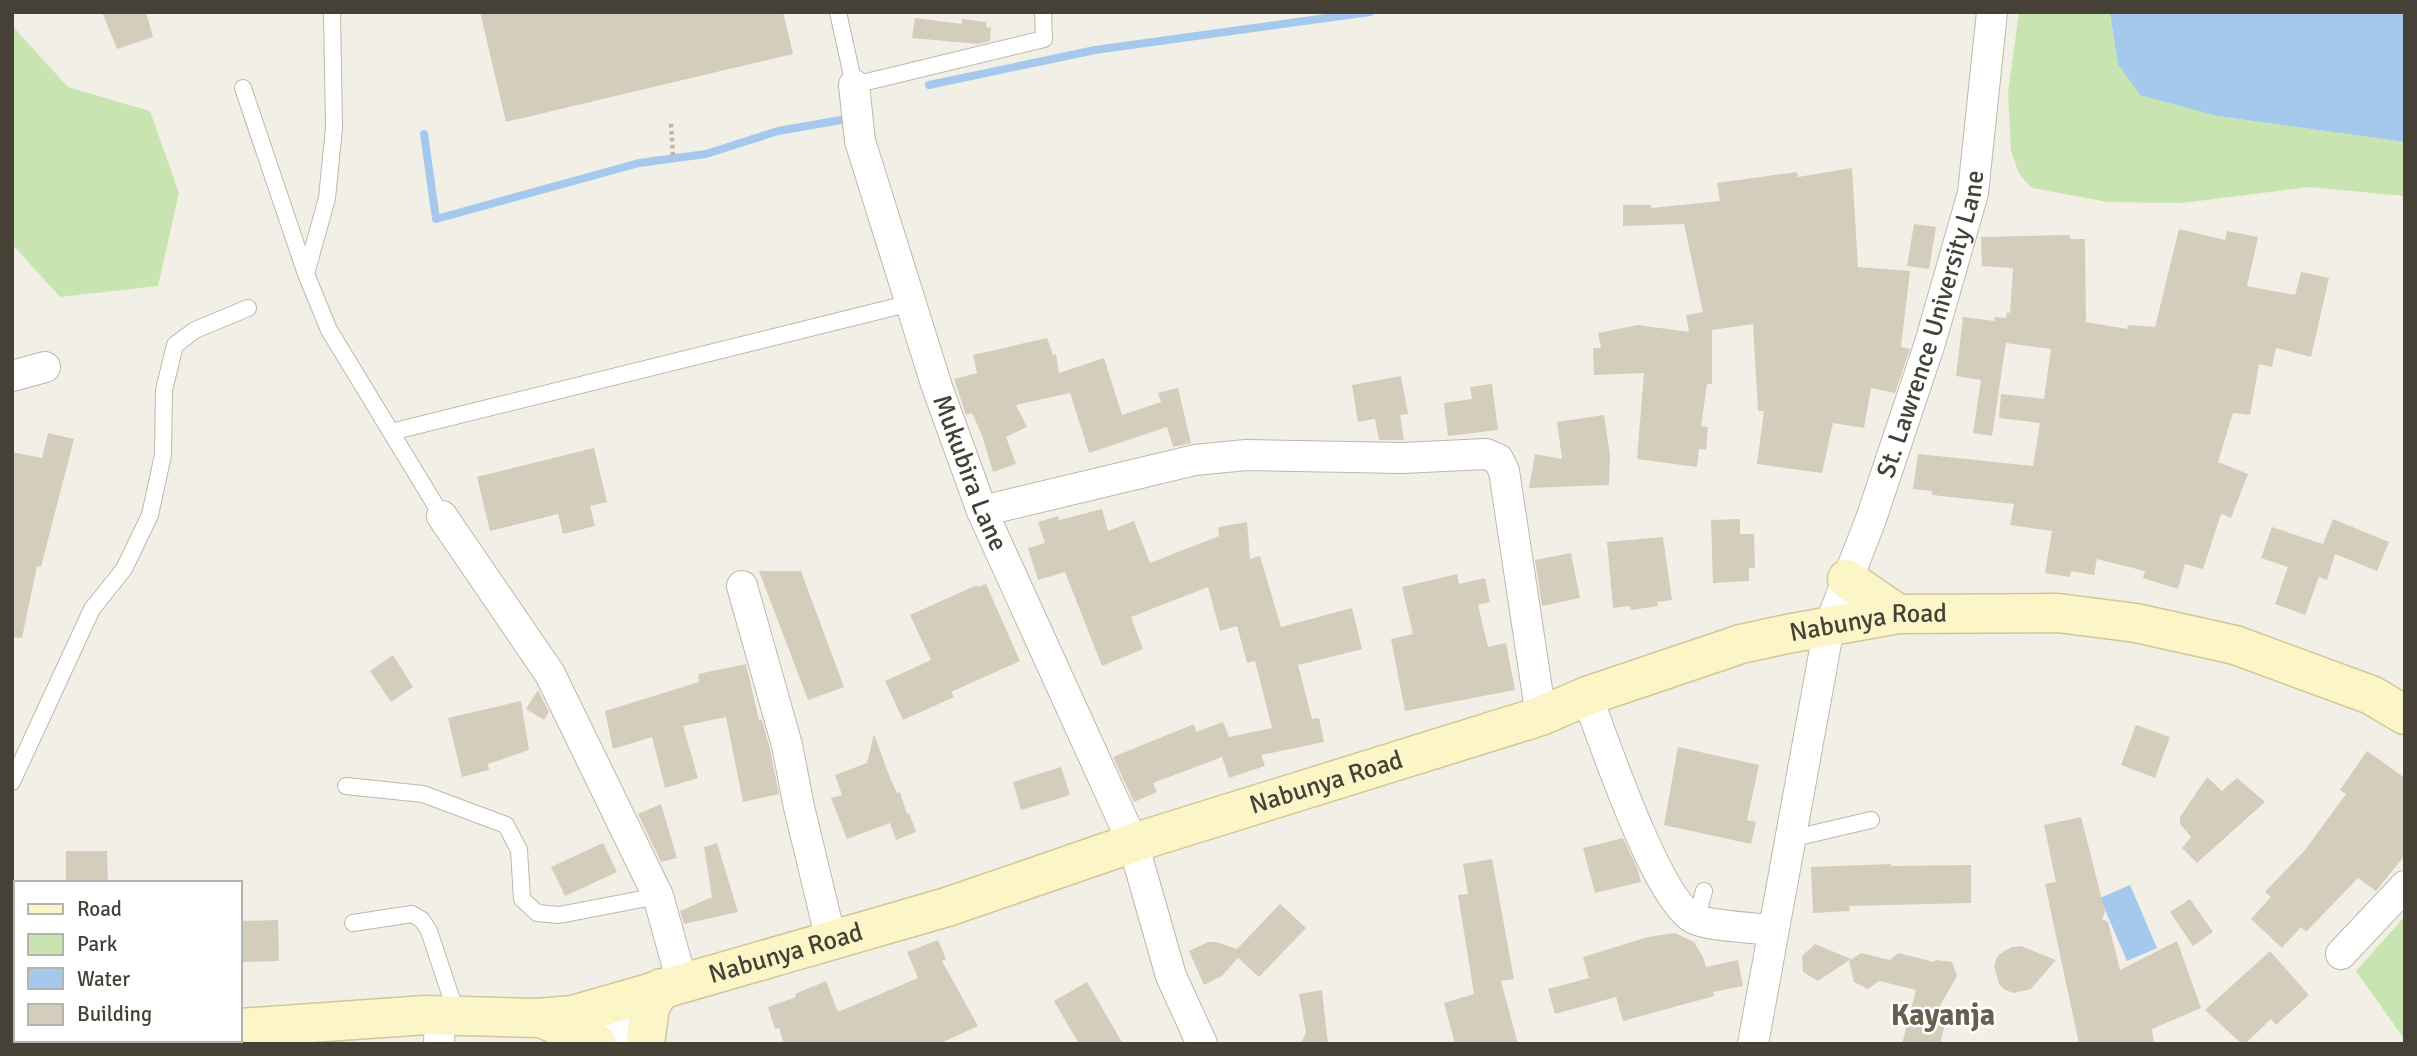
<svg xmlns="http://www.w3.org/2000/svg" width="2417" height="1056" font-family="Signika,sans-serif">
	<rect width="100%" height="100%" fill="#f2f0e6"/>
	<path fill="#c8e5b1" d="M2019 12H2111L2110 15 2118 64 2217 116 2405 142V196L2309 187 2182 203 2108 202 2032 188 2019 174 2011 151 2008 93Z
		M12 22 16 30 68 87 150 111 179 193 158 286 60 297 12 244Z
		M2405 916V1040L2356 971Z"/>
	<path fill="#a5c8ed" d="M2111 12H2405V142L2217 116 2140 95 2118 64 2110 14Z
		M2130 885 2157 948 2127 961 2100 898Z"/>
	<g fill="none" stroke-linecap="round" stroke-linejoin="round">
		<path stroke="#a5c8ed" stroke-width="8" d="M929 85 1095 50 1370 12
			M424 134 436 219 639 163 706 154 778 131 847 119"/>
	</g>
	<path fill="#d4cdbc" d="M102 12H146L153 37 117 49Z
		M480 12H783L793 54 506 122Z
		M915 18 962 24V19L987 22 986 27 991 28 990 41 978 44 912 38Z
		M1852 168 1858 267 1910 271 1901 347 1910 349 1895 393 1871 388 1864 428 1833 423 1822 473 1757 464 1764 411H1758L1753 324 1712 330V384H1707L1701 426 1708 427 1706 450 1699 449 1697 467 1637 459 1644 373 1594 375 1593 348H1601L1598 333 1638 325 1689 332 1686 315 1703 312 1684 224 1623 226V205H1651V208L1720 201 1717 183 1797 172 1798 177Z
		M1914 224 1936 227 1929 269 1907 266Z
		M2179 229 2225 240 2227 231 2258 237 2247 286 2295 295 2301 272 2329 278 2311 357 2276 348 2272 367 2259 364 2250 415 2233 413 2218 462 2248 474 2231 518 2221 514 2203 569 2185 564 2178 589 2143 578 2145 571 2097 559 2094 575 2071 571 2070 577 2045 573 2052 531 2010 525 2014 504 1932 495V491L1913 489 1918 454 2033 466 2040 423 1999 418 2001 394 2044 399 2051 349 2006 343 1992 436 1973 433 1981 380 1956 376 1963 317 1994 321 1995 317 2006 318 2007 312 2010 313 2013 268 1982 266 1981 237 2070 235V239H2085L2086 322 2127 329 2128 325 2155 327Z
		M1047 338 1053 355 1056 354 1059 373 1104 358 1122 415 1161 402 1158 393 1178 388 1191 443 1173 447 1167 427 1089 453 1070 393 1016 405 1027 427 1006 437 1016 464 993 472 982 435 972 413 966 415 954 379 977 373 973 355Z
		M1401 376 1408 414 1400 415 1404 440H1379L1375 419 1358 422 1352 385Z
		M1492 384 1498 430 1448 436 1444 403 1472 399 1470 387Z
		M1604 415 1610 455 1609 485 1529 488 1535 454 1562 459 1557 422Z
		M48 433 74 439 41 567 37 566 22 638 12 637V452L42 458Z
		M594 448 607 502 590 506 595 526 563 534 558 514 490 531 477 477Z
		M1102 509 1108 531 1134 521 1150 563 1219 536 1218 527 1247 522 1250 559 1260 556 1281 627 1352 608 1362 649 1298 665 1312 719 1319 718 1324 742 1261 755 1265 766 1229 778 1222 757 1153 783 1157 792 1134 802 1113 757 1194 724 1196 732 1223 722 1229 737 1272 728 1255 661 1247 663 1237 626 1220 631 1208 587 1131 617 1143 649 1102 666 1065 572 1038 580 1028 548 1045 543 1038 522 1058 516 1059 520Z
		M1740 519V534H1754L1755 568H1749V581L1713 583 1711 520Z
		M2333 519 2389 542 2377 571 2335 554 2327 580 2319 577 2305 615 2275 604 2288 567 2261 558 2272 527 2323 544Z
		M1663 537 1672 600 1657 602 1658 606 1631 610 1630 606 1613 608 1607 542Z
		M1571 553 1580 598 1542 606 1535 560Z
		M759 571H801L844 687 808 700Z
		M1457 574 1459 584 1485 578 1490 602 1478 605 1488 647 1506 643 1515 690 1405 711 1391 639 1413 634 1402 587Z
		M986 584 1020 661 951 692 954 697 903 720 885 681 931 660 910 615 977 585 978 587Z
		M393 655 413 687 391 702 370 671Z
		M746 664 759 720H762L770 749 779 794 743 802 726 717 683 726 698 778 665 788 652 737 613 749 605 711 699 682 698 674Z
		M538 690 549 712 544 720 526 709Z
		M521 701 529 750 488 764 489 770 462 777 448 718Z
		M2136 725 2170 737 2155 778 2121 765Z
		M874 734 890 778 897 793 900 792 907 814 909 813 916 832 896 840 890 823 847 839 831 798 842 795 835 775 867 763Z
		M1678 747 1759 765 1747 820 1756 822 1751 844 1664 825Z
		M2367 751 2405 778V855L2376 891 2358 878 2306 932 2301 927 2282 948 2251 919 2271 897 2265 892 2305 850 2346 794 2340 790Z
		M1061 767 1070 795 1021 810 1013 782Z
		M2207 777 2222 791 2237 778 2265 802 2197 863 2182 848 2191 837 2180 824V817Z
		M661 804 677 858 661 862 638 814Z
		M2081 817 2105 912 2102 919 2108 922 2120 970 2177 941 2201 1008 2152 1029 2154 1044H2079L2045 884 2056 882 2044 825Z
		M1623 838 1638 870 1641 882 1595 893 1583 848Z
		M603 843 617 872 565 896 551 867Z
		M717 843 738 912 684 924 680 911 712 897 704 847Z
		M66 851H107L108 883H66Z
		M1492 859 1514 979 1501 981 1518 1044H1455L1444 1003 1474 994 1458 895 1468 894 1463 864Z
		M1891 864V866L1971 865V903L1849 906 1850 911 1813 913 1811 867Z
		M2190 899 2213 932 2193 946 2170 912Z
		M1280 904 1306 928 1259 977 1238 958 1222 976 1204 985 1189 951 1208 942H1216L1237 949Z
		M278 920 279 961 243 962V942H240V921Z
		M1675 933 1694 942 1703 957 1706 967 1738 960 1743 986 1713 992 1714 996 1623 1021 1616 997 1555 1014 1548 989 1589 978 1583 957 1648 937Z
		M938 940 946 959 942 961 978 1026 939 1044H784L779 1028 775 1029 768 1007 796 997 795 994 826 981 838 1012 918 978 907 952Z
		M1815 944 1851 959 1818 981 1803 972 1802 956Z
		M2021 946 2056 960 2031 989 2014 993 2005 990 1999 984 1994 966 1997 957 2004 951 2012 947Z
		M2270 951 2309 995 2276 1025 2271 1019 2245 1044H2242L2205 1010Z
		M1861 953 1890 960 1898 953 1934 962 1936 960 1952 962 1957 976 1932 1020 1945 1024 1940 1044H1902L1916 990 1879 981 1868 989 1854 982 1849 961Z
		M1087 982 1123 1044H1079L1054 1001Z
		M1322 990 1328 1044H1301L1306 1032 1299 994Z"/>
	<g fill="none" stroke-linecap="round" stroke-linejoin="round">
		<defs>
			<path id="service" d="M838 12 854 85 1044 39 1043 12
				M243 88 306 274 329 330 442 516
				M306 274 327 198 334 128 332 12
				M391 432 911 303
				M12 782 92 609 124 569 150 515 163 455 164 390 175 345 195 330 248 308
				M346 786 423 794 506 825 519 850 522 899 537 913 559 915 658 896
				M1790 839 1871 820
				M1696 920 1704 891
				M353 923 412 914 422 920 429 931 457 1015
				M136 1044 137 1040"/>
			<g id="minor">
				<path id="s1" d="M854 85 860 141 937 387 982 511 1133 843 1171 976 1202 1044"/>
				<path d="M12 376 45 367"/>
				<path d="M982 511 1195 460 1246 455 1402 458 1486 454 1498 459 1504 471 1541 716"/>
				<path d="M442 516 550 674 658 896 682 982"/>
				<path d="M742 586 787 745 799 807 831 940"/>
				<path d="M1587 696C1604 741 1656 897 1693 918 1706 926 1755 928 1773 930"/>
				<path d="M2341 954 2405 886"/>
				<path d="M439 1044 440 1016"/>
				<path id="s2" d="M1753 1044 1829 627 1871 519 1930 343 1973 193 1992 12"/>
			</g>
			<path id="tertiary" d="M597 1008 631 1044"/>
			<g id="secondary">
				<path d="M1847 579 1898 614"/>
				<path d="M542 1018 597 1044"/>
				<path id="s3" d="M240 1028 426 1015 537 1018 573 1015 947 907 1133 843 1541 716 1587 696 1741 644 1787 634 1898 614 2058 613 2136 623 2235 645 2371 695 2405 715"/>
				<path d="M12 1036H16"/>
				<path d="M645 1044 650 1007 661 988"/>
			</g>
		</defs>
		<use href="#service" stroke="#bdb9a9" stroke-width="18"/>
		<use href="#minor" stroke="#bdb9a9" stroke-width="32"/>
		<use href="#tertiary" stroke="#bdb9a9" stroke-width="39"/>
		<use href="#secondary" stroke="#d1c798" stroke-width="41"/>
		<path stroke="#bfb69b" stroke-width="4.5" stroke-dasharray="3.5 3.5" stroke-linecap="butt" d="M671 124 673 155"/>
		<use href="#service" stroke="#fff" stroke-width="16"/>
		<use href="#minor" stroke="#fff" stroke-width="30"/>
		<use href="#tertiary" stroke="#fff" stroke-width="37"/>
		<use href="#secondary" stroke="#fcf5c7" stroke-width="38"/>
	</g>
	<g text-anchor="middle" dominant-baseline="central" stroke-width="5" stroke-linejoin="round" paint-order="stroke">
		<g font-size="26" fill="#454136" stroke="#fff">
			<text stroke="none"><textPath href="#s2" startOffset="744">St. Lawrence University Lane</textPath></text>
			<text stroke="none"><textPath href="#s1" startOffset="406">Mukubira Lane</textPath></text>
			<text stroke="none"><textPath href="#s3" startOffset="1689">Nabunya Road</textPath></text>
			<text stroke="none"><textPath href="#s3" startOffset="1122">Nabunya Road</textPath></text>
			<text stroke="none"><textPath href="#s3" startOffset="555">Nabunya Road</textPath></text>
		</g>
		<g font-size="30" font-weight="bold" fill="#67604e" stroke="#fff">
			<text x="1943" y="1015">Kayanja</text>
		</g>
	</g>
	<rect width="2417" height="1056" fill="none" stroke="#454136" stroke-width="28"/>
	<rect x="14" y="881" width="228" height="161" fill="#ffffff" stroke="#b5b3af" stroke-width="2"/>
	<rect x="28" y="904" width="35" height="10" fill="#fcf5c7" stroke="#b5b3af" stroke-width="2"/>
	<text x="77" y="916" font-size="21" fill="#454136">Road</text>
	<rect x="28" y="934" width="35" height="21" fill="#c8e5b1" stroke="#b5b3af" stroke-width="2"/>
	<text x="77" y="951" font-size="21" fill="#454136">Park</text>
	<rect x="28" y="968" width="35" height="21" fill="#a5c8ed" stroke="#b5b3af" stroke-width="2"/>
	<text x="77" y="986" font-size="21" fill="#454136">Water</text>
	<rect x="28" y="1004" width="35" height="21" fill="#d4cdbc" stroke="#b5b3af" stroke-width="2"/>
	<text x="77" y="1021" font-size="21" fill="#454136">Building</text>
</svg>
